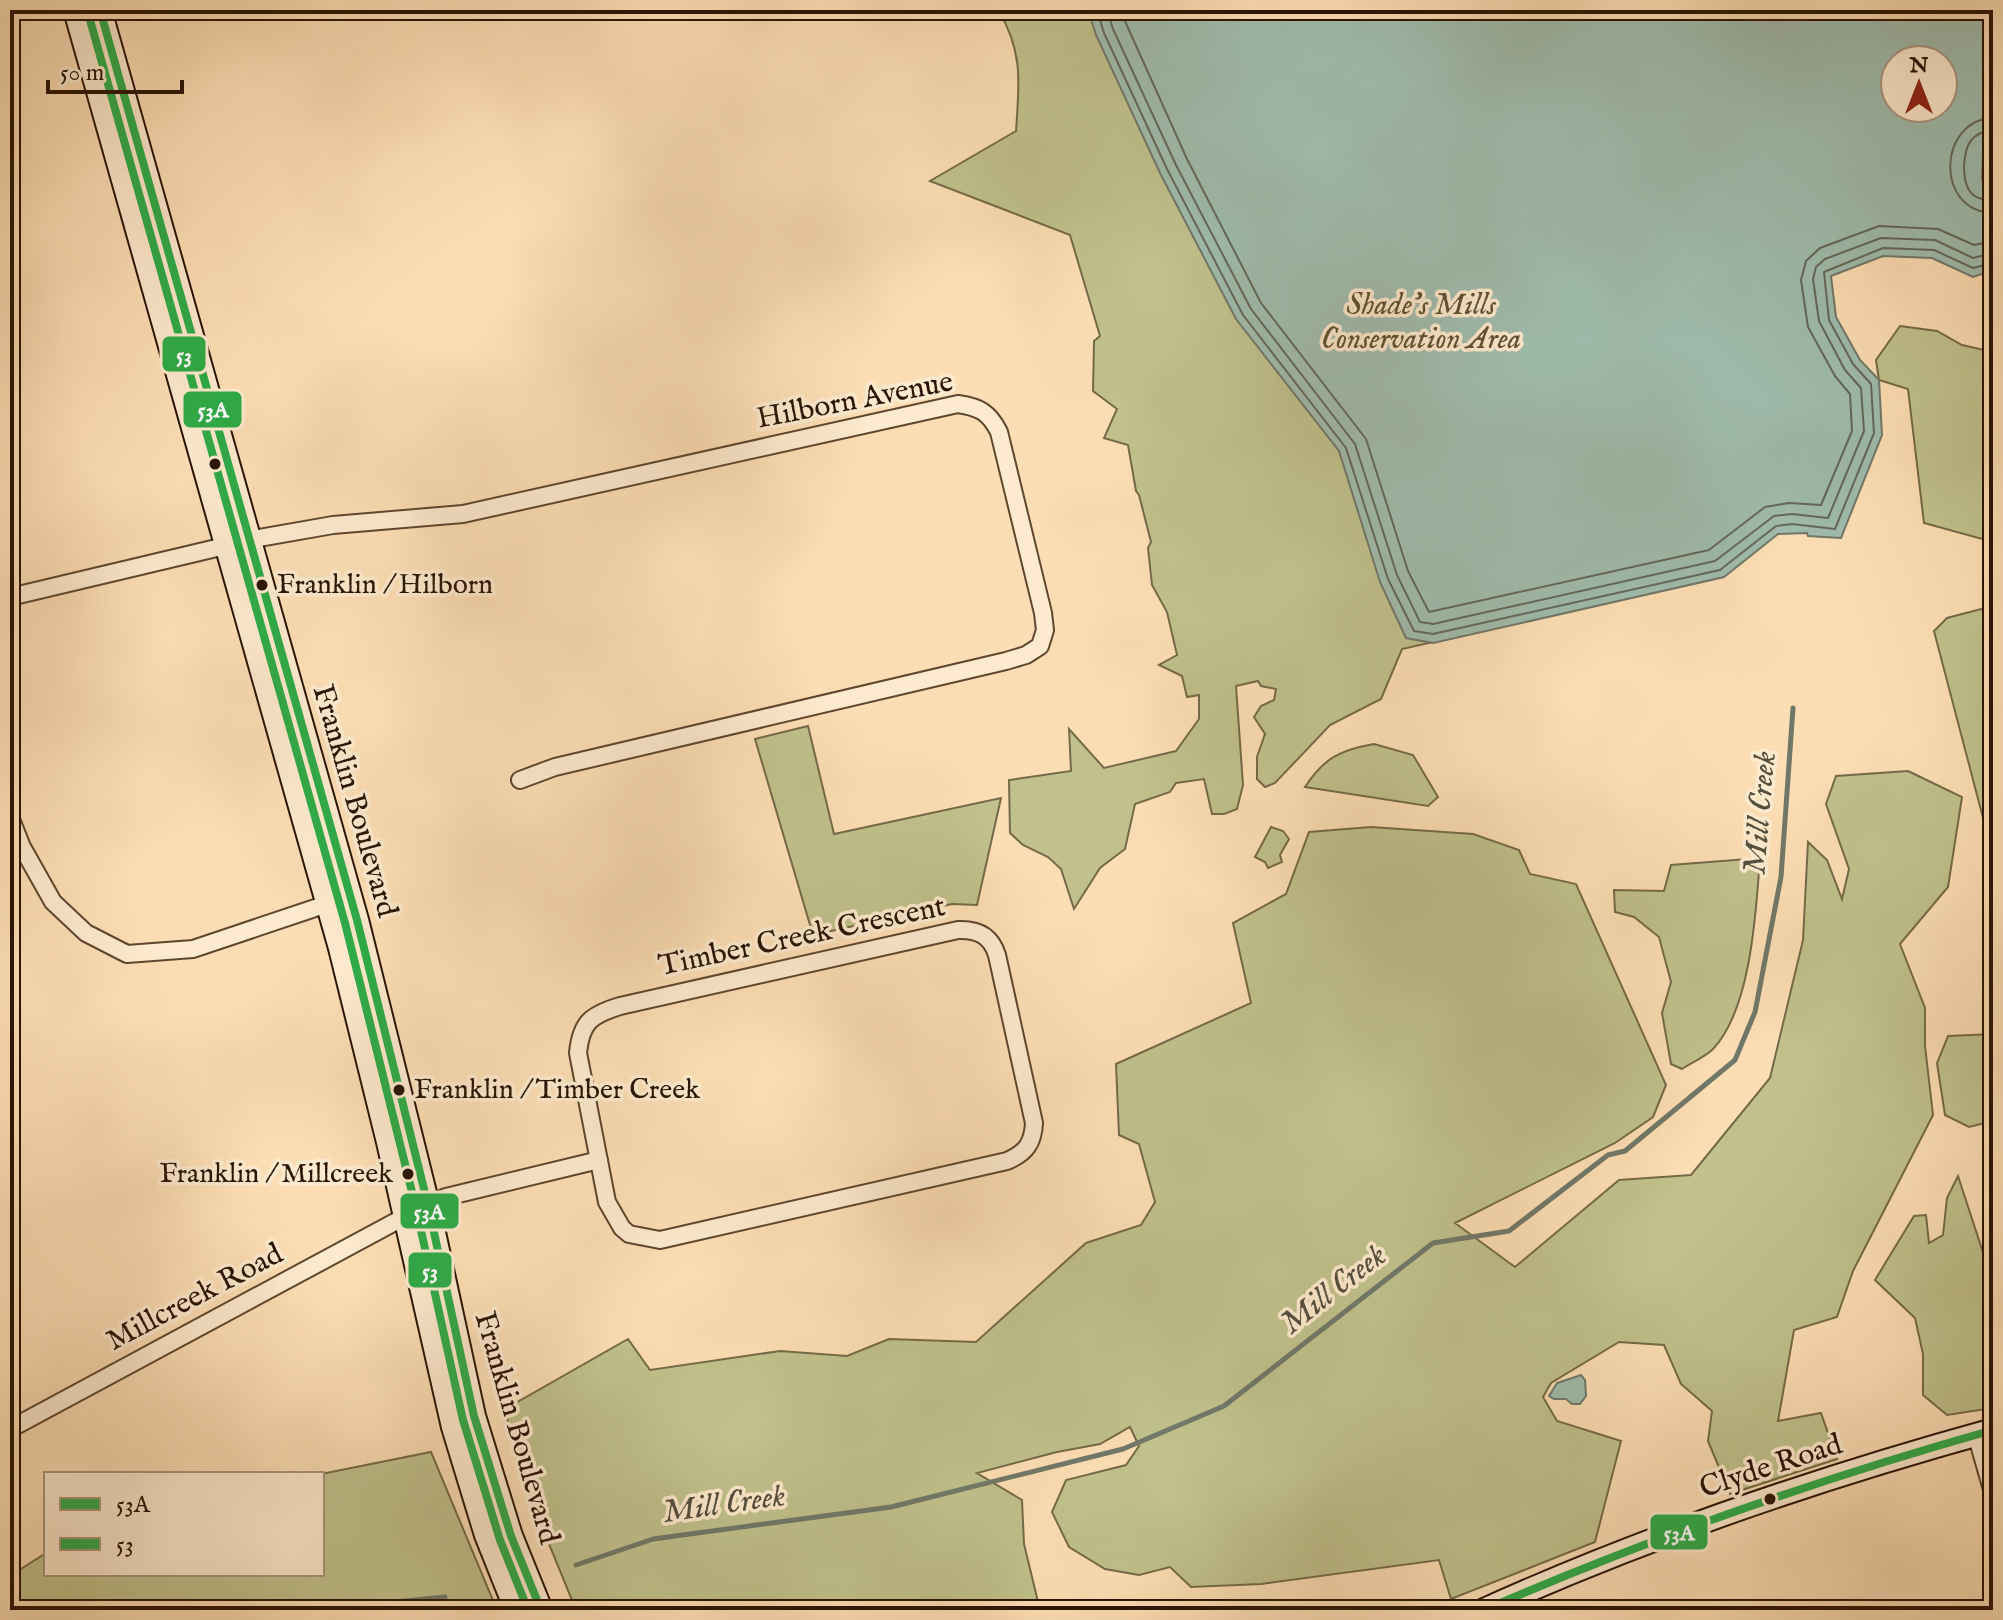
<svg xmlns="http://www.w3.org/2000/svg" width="2003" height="1620" font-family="'IM FELL English',serif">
	<rect width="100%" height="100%" fill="#fddeb4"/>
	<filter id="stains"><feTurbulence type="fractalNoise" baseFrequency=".0025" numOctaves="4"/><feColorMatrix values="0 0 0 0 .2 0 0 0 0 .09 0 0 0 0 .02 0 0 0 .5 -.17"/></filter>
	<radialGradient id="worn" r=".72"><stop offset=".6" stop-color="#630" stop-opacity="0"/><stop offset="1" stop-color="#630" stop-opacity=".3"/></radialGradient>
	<path fill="#c0c18c" stroke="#756a47" stroke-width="2" fill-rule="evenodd" d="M998 10H1993V206L1847 219 1724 577 1402 649 1381 699 1330 725 1275 783 1265 787 1257 779V757L1265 734 1254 717 1261 706 1274 700 1276 689 1261 686 1258 681 1236 686 1243 785 1237 809 1224 814H1212L1204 779 1176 783 1170 792 1135 804 1125 849 1100 868 1074 909 1061 869 1048 857 1023 845 1010 833 1009 780 1071 771 1069 729 1104 768 1176 751 1199 719V695L1187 697 1182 676 1159 665 1177 655 1167 612 1152 585 1148 548 1151 542 1139 495 1136 491 1128 445 1104 438 1117 409 1093 391 1094 341 1100 336 1070 235 930 181 1016 131C1019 85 1024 52 998 10ZM1895 60H1943V108H1895Z
		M1900 326 1937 331 1962 345 1993 352V542L1924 523 1908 389 1879 380 1876 360Z
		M1981 609 1993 613V856L1934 631 1947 618Z
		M808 726 834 834 1001 798 977 905 952 904 813 935 755 739Z
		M1374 744 1413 755 1438 797 1428 806 1305 787C1324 758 1340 750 1374 744Z
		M1908 771 1962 797 1948 887 1900 944 1925 1008V1046L1933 1115 1853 1271 1837 1317 1794 1330 1778 1421 1821 1413 1837 1459 1730 1494 1708 1441 1712 1411 1681 1384 1664 1345 1619 1342 1551 1383 1543 1397 1557 1421 1621 1441 1595 1542 1451 1599 1439 1560 1261 1584 1191 1587 1170 1567 1139 1575 1105 1569 1069 1547 1052 1512 1066 1480 1126 1465 1139 1446 1130 1427 1100 1444 1057 1452 977 1473 1022 1500 1024 1544 1040 1610H576L520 1473 505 1409 628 1339 650 1370 780 1351 847 1356 889 1339 976 1342 1086 1243 1141 1225 1155 1202 1139 1144 1119 1135 1116 1064 1251 1003 1233 923 1286 894 1309 832 1371 827 1473 834 1519 850 1530 874 1576 884 1666 1085 1653 1117 1615 1143 1455 1223 1515 1267 1619 1180 1691 1175 1770 1078 1803 940 1808 842 1827 860 1842 899 1849 869 1826 804 1836 776Z
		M1271 827 1283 831 1289 839 1280 855 1282 862 1268 868 1265 862 1255 857Z
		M1760 858C1756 912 1751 1009 1713 1049 1705 1057 1691 1063 1682 1069L1671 1064 1662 1013 1671 982 1659 937 1634 917 1615 912 1614 890 1664 891 1671 865Z
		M1993 1034V1121L1969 1127 1945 1115 1937 1063 1948 1036Z
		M1958 1176 1993 1283V1408L1947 1415 1923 1395V1354L1915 1318 1875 1280 1914 1216 1926 1215 1929 1243 1943 1235 1947 1198Z
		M431 1452 497 1610H10V1576L46 1553V1574H322L321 1474Z"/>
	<path fill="#9fbcad" stroke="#707869" stroke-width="2" fill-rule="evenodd" d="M1088 10H1993V147L1983 153 1982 180 1993 184V270L1973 277 1932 258 1883 256 1831 276 1836 317 1860 360 1879 380 1882 435 1841 538 1808 536 1807 533 1778 534 1724 577 1433 643 1406 638 1380 582 1339 451 1236 319 1160 173 1096 35ZM1895 60H1943V108H1895Z
		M1581 1375 1585 1380 1586 1396 1580 1404H1572L1566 1399H1554L1549 1396 1557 1383Z"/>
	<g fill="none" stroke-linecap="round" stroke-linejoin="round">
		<path stroke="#646858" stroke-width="2" d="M1097 10 1104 33 1167 169 1243 315 1346 448 1388 579 1414 631 1433 634 1720 570 1776 526 1792 524 1835 529 1874 433 1871 384 1853 364 1829 320 1824 272 1883 248 1934 250 1973 268 1993 263
			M1107 10 1113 29 1176 165 1251 309 1355 444 1397 575 1420 622 1433 624 1715 561 1774 516 1792 514 1828 518 1864 431 1861 388 1845 370 1819 321 1813 279 1816 267 1825 259 1881 238 1935 240 1973 258 1993 253
			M1120 10 1187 159 1261 303 1366 439 1408 571 1429 612 1709 550 1765 507 1789 503 1821 505 1852 431 1850 394 1835 376 1808 327 1801 280 1806 261 1820 248 1879 226 1938 229 1974 245 1993 241
			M1993 118C1938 120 1934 211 1993 213
			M1993 130C1970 132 1965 147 1964 166 1964 188 1970 200 1993 201"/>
		<path stroke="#707869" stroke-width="5" d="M576 1565 653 1539 891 1507 1123 1449 1224 1406 1433 1243 1509 1231 1608 1155 1625 1151 1735 1060 1755 1012 1781 877 1793 708
			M316 1610 445 1597"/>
		<defs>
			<path id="minor" d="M248 540 333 525 463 514 958 404C979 407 989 412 999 432L1043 613 1045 630 1040 646 1026 655 1006 661 555 767 520 780
				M10 597 225 546
				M10 817 22 847 53 902 86 933 127 954 193 949 327 904
				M958 930C978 929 991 936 997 955L1034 1123C1033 1143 1026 1153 1007 1161L660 1240 629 1234 622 1228 607 1202 578 1053C581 1022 591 1015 620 1006Z
				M428 1205 446 1197 599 1160
				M10 1429 406 1216
				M1976 1434 1993 1493"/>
			<path id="secondary" d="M75 10 340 948 388 1142 453 1427 486 1535 516 1610
				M100 10 357 920 428 1205 474 1416 511 1536 541 1610
				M1484 1610C1648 1536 1819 1478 1993 1430"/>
		</defs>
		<use href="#minor" stroke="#5f462e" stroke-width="20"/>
		<use href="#secondary" stroke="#2a1302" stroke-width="26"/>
		<use href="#minor" stroke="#feeace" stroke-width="16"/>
		<use href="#secondary" stroke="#feeace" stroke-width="22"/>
		<defs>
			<path id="bus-1" d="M100 10 357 920 428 1205 474 1416 511 1536 541 1610
				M1484 1610C1650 1538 1819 1479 1993 1430"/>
			<path id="bus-2" d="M88 13 345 923 416 1208 463 1420 500 1540 528 1610"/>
		</defs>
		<use href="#bus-1" stroke="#feeace" stroke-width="14"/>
		<use href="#bus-2" stroke="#feeace" stroke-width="14"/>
		<use href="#bus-1" stroke="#2eab48" stroke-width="8"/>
		<use href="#bus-2" stroke="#2eab48" stroke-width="8"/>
	</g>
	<g fill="#2a1302" stroke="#feeace" stroke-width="3">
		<circle cx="215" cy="464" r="7"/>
		<circle cx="262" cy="585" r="7"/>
		<circle cx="399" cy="1090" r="7"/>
		<circle cx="408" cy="1174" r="7"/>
		<circle cx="1770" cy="1499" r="7"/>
	</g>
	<g text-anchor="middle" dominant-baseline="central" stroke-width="7" stroke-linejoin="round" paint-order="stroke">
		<g font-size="28" fill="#2a1302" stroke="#feeace" text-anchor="start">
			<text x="277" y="585">Franklin / Hilborn</text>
			<text x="414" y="1090">Franklin / Timber Creek</text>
			<text x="393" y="1174" text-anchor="end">Franklin / Millcreek</text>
		</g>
		<g font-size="30" font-style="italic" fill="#5e5032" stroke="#feeace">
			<text x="1421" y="306">Shade’s Mills<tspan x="1421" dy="34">Conservation Area</tspan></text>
		</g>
		<g font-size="30" fill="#2a1302" stroke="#feeace">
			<text transform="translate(855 401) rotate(-11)">Hilborn Avenue</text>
			<text transform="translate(354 801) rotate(74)">Franklin Boulevard</text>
			<text transform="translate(802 937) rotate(-12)">Timber Creek Crescent</text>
			<text transform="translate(195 1298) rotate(-28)">Millcreek Road</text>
			<text transform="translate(516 1428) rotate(74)">Franklin Boulevard</text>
			<text transform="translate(1771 1467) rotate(-18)">Clyde Road</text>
		</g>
		<g font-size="32" font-style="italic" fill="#534e3e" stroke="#feeace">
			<text transform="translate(1761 813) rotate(-85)">Mill Creek</text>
			<text transform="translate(1334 1290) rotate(-38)">Mill Creek</text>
			<text transform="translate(724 1505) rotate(-8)">Mill Creek</text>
		</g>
	</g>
	<g stroke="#feeace" stroke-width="3">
		<rect x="161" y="335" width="46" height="38" rx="8" fill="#2eab48"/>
		<rect x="182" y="390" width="61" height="39" rx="8" fill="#2eab48"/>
		<rect x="399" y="1192" width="61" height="38" rx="8" fill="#2eab48"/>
		<rect x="407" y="1251" width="46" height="38" rx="8" fill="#2eab48"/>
		<rect x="1649" y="1513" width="60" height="38" rx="8" fill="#2eab48"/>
	</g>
	<g font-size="22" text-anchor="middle" font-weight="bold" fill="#fff">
		<text x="184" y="362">53</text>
		<text x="213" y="417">53A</text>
		<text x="429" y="1219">53A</text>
		<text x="430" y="1278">53</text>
		<text x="1679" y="1540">53A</text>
	</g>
	<rect width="2003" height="1620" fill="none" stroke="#fddeb4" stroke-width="40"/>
	<rect x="12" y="12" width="1979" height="1596" fill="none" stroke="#2a1302" stroke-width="4"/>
	<rect x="20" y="20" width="1963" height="1580" fill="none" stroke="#2a1302" stroke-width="2"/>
	<rect x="44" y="1472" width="280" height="104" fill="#feeace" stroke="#a9947c" stroke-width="2"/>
	<rect x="60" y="1498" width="40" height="12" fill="#2eab48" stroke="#a9947c" stroke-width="2"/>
	<text x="116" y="1512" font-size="24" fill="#2a1302">53A</text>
	<rect x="60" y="1538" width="40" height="12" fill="#2eab48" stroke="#a9947c" stroke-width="2"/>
	<text x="116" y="1552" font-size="24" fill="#2a1302">53</text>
	<g transform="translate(1919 84)"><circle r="38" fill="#feeace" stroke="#a9947c" stroke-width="2"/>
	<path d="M0-6L14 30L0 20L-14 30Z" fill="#8f2418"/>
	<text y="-12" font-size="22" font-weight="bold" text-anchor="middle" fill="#2a1302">N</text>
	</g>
	<path d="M48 80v12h134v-12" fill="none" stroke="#2a1302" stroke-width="4"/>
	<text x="60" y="80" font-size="24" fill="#2a1302" stroke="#feeace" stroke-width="6" paint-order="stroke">50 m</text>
	<rect width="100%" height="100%" filter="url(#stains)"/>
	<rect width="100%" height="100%" fill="url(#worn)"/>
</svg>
